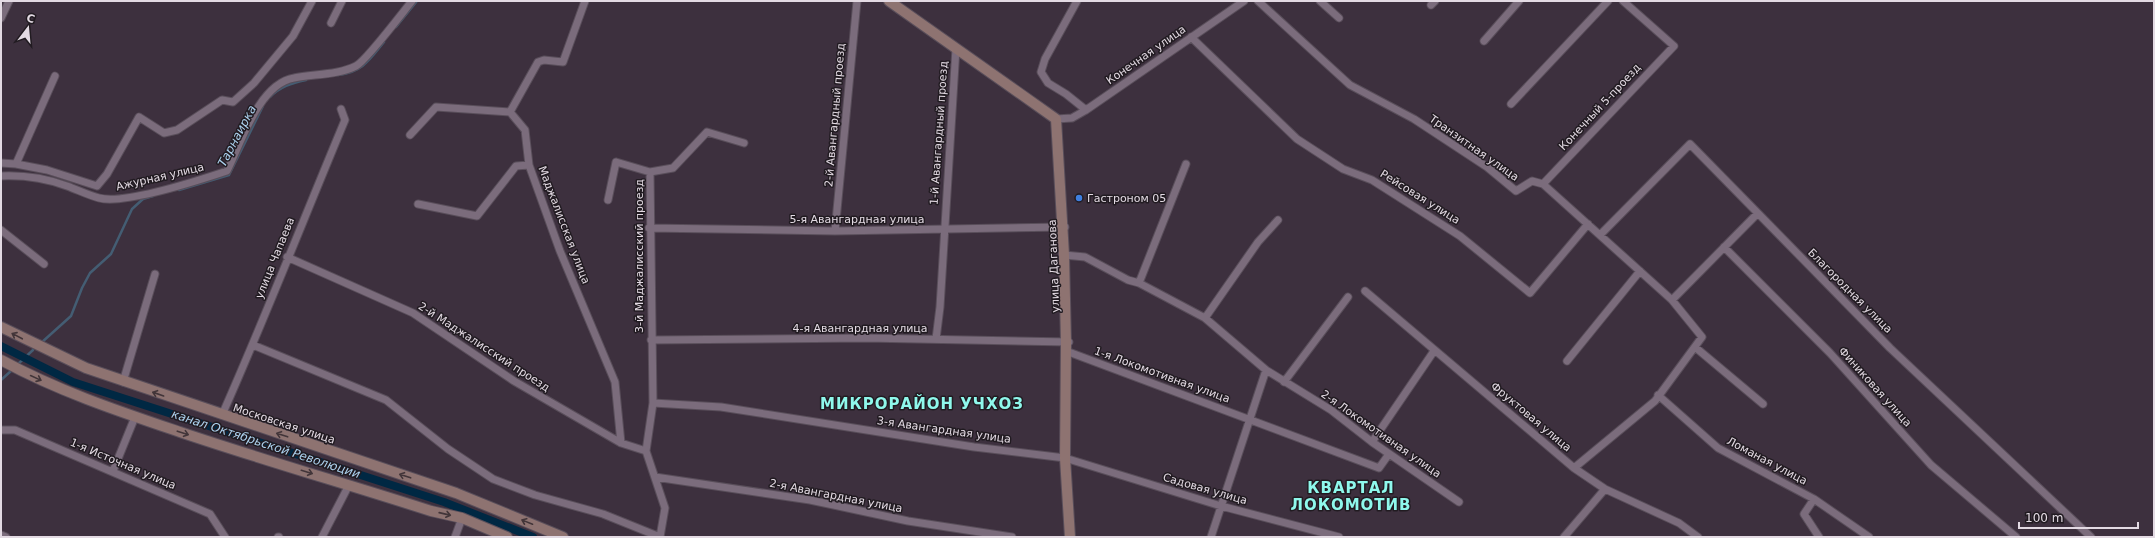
<svg xmlns="http://www.w3.org/2000/svg" width="2155" height="538" font-family="'DejaVu Sans',sans-serif">
	<rect width="100%" height="100%" fill="#3d303e"/>
	<g fill="none" stroke-linecap="round" stroke-linejoin="round">
		<path stroke="#445d73" stroke-width="2.5" d="M396 27 417 1
			M338 75C363 72 370 59 384 42
			M270 97C280 87 291 83 306 80
			M179 190 229 175 263 106
			M41 343 71 316 82 288 90 273 111 254 132 209 143 199 153 196
			M18 364 33 350
			M1 380 11 371"/>
		<path stroke="#002843" stroke-width="8" d="M1 346 73 382 444 502 533 537"/>
		<defs>
			<path id="minor" d="M585 1 563 62 544 60 538 62 510 112 525 130 529 165 560 251 615 382 621 443
				M1077 1 1045 59 1041 72 1048 83 1066 94 1086 110
				M1258 1 1350 85 1414 119 1487 167 1516 191 1532 181 1543 184 1672 300 1702 337 1655 401 1574 468
				M1320 1 1339 18
				M1431 5 1435 1
				M1 18 9 1
				M331 23 342 1
				M1191 37 1297 139 1343 169 1372 180 1460 236 1530 293 1588 224
				M1484 41 1519 1
				M1511 104 1608 1
				M1056 119 1072 118 1086 110 1244 1
				M410 135 436 107 510 112
				M1 163 16 164 55 76
				M16 164 47 170 97 186 107 174 139 117 164 133 177 130 222 100 233 102 254 83 293 36 312 1
				M1 176C24 175 45 178 67 186 78 190 88 195 99 198 125 205 200 180 227 171 241 143 259 84 294 78 314 74 338 75 356 66 366 61 403 12 412 1
				M1543 184 1674 46 1623 1
				M608 200 616 162 650 172
				M418 204 477 216 516 166 529 165
				M649 228 835 231 1065 227
				M1 230 44 264
				M835 231 857 1
				M1600 235 1690 144 1890 348 2091 537
				M1724 247 1830 353 1931 465 2016 537
				M1064 255 1085 257 1128 280 1139 283 1205 318 1266 370 1331 410 1372 442 1459 502
				M287 257 413 313 514 381 621 443 646 451
				M1139 283 1186 164
				M1365 291 1574 468 1605 489 1679 523 1698 537
				M1672 300 1757 214
				M1205 318 1258 242 1278 220
				M936 339 940 307 956 48
				M651 340 866 338 1069 342
				M253 345 386 400 448 449 493 479 535 495 603 514 660 537
				M1695 347 1763 404
				M1066 351 1379 468 1389 454
				M1567 361 1640 271
				M123 382 155 274
				M1284 382 1348 297
				M1658 395 1718 448 1814 499 1869 537
				M653 403 721 407 974 447 1065 458 1221 506 1339 537
				M222 415C265 318 304 218 345 120L341 109
				M1 430H15L210 514 225 537
				M1372 442 1434 351
				M646 451 653 403 650 172 673 168 707 132 744 143
				M646 451 665 508 660 537
				M113 471 135 417
				M655 477 810 500 908 521 1012 537
				M1814 499 1804 514 1819 537
				M1 535 6 537
				M278 537H279
				M322 537 349 485
				M455 537 462 518
				M1211 537 1266 370
				M1564 537 1605 489"/>
			<path id="secondary" d="M889 1 1056 119 1064 255 1066 343 1065 458 1070 537
				M1 327 86 368 456 493 563 537
				M1 360C58 391 118 411 180 432 263 460 347 484 431 511L462 518 507 537"/>
		</defs>
		<use href="#minor" stroke="#594e5a" stroke-width="9"/>
		<use href="#secondary" stroke="#594e5a" stroke-width="12"/>
		<use href="#minor" stroke="#7b6c7c" stroke-width="7"/>
		<use href="#secondary" stroke="#8e7371" stroke-width="10"/>
	</g>
	<defs><path id="oneway-shaft" d="M-6 0H5M1.5-3L5.5 0L1.5 3" fill="none" stroke-width="1.6" stroke-linecap="round" stroke-linejoin="round"/></defs>
	<g stroke="#423539">
		<use href="#oneway-shaft" transform="translate(17 336) rotate(-152)"/>
		<use href="#oneway-shaft" transform="translate(36 378) rotate(25)"/>
		<use href="#oneway-shaft" transform="translate(158 394) rotate(-161)"/>
		<use href="#oneway-shaft" transform="translate(183 433) rotate(18)"/>
		<use href="#oneway-shaft" transform="translate(282 435) rotate(-162)"/>
		<use href="#oneway-shaft" transform="translate(307 472) rotate(17)"/>
		<use href="#oneway-shaft" transform="translate(405 476) rotate(-162)"/>
		<use href="#oneway-shaft" transform="translate(445 514) rotate(13)"/>
		<use href="#oneway-shaft" transform="translate(527 522) rotate(-158)"/>
	</g>
	<circle fill="#3f7fe0" stroke="#211b21" stroke-width="1.5" cx="1079" cy="198" r="4"/>
	<g text-anchor="middle" dominant-baseline="central" stroke-width="3" stroke-linejoin="round" paint-order="stroke">
		<g font-size="11" fill="#e3dae3" stroke="#211b21">
			<text transform="translate(1146 55) rotate(-35)">Конечная улица</text>
			<text transform="translate(1600 107) rotate(-47)">Конечный 5-проезд</text>
			<text transform="translate(835 115) rotate(-85)">2-й Авангардный проезд</text>
			<text transform="translate(939 133) rotate(-86)">1-й Авангардный проезд</text>
			<text transform="translate(1474 148) rotate(35)">Транзитная улица</text>
			<text transform="translate(160 177) rotate(-13)">Ажурная улица</text>
			<text transform="translate(1420 197) rotate(32)">Рейсовая улица</text>
			<text x="857" y="219">5-я Авангардная улица</text>
			<text transform="translate(564 225) rotate(69)">Маджалисская улица</text>
			<text transform="translate(639 256) rotate(-90)">3-й Маджалисский проезд</text>
			<text transform="translate(275 258) rotate(-68)">улица Чапаева</text>
			<text transform="translate(1054 266) rotate(-92)">улица Даганова</text>
			<text transform="translate(1850 291) rotate(45)">Благородная улица</text>
			<text x="860" y="328">4-я Авангардная улица</text>
			<text transform="translate(484 347) rotate(33)">2-й Маджалисский проезд</text>
			<text transform="translate(1162 375) rotate(20)">1-я Локомотивная улица</text>
			<text transform="translate(1875 387) rotate(48)">Финиковая улица</text>
			<text transform="translate(1531 417) rotate(40)">Фруктовая улица</text>
			<text transform="translate(284 424) rotate(18)">Московская улица</text>
			<text transform="translate(944 430) rotate(8)">3-я Авангардная улица</text>
			<text transform="translate(1381 434) rotate(35)">2-я Локомотивная улица</text>
			<text transform="translate(1767 461) rotate(28)">Ломаная улица</text>
			<text transform="translate(123 464) rotate(23)">1-я Источная улица</text>
			<text transform="translate(1205 489) rotate(16)">Садовая улица</text>
			<text transform="translate(836 496) rotate(11)">2-я Авангардная улица</text>
		</g>
		<g font-size="11" fill="#e3dae3" stroke="#211b21" text-anchor="start">
			<text x="1087" y="198">Гастроном 05</text>
		</g>
		<g font-size="12" font-style="italic" fill="#add2ef" stroke="#211b21">
			<text transform="translate(237 136) rotate(-62)">Тарнаирка</text>
			<text transform="translate(266 444) rotate(18)">канал Октябрьской Революции</text>
		</g>
		<g font-size="15" font-weight="bold" letter-spacing="1" fill="#8ff8ec" stroke="#211b21">
			<text x="922" y="404">МИКРОРАЙОН УЧХОЗ</text>
			<text x="1351" y="488">КВАРТАЛ<tspan x="1351" dy="17">ЛОКОМОТИВ</tspan></text>
		</g>
	</g>
	<rect width="2155" height="538" fill="none" stroke="#e3dae3" stroke-width="4"/>
	<g transform="translate(28 28) rotate(16)" stroke="#211b21" stroke-width="3" paint-order="stroke">
	<path d="M0-3L7 15L0 10L-7 15Z" fill="#e3dae3"/>
	<text y="-6" font-size="11" font-weight="bold" text-anchor="middle" fill="#e3dae3">С</text>
	</g>
	<path d="M2019 522v6h119v-6" fill="none" stroke="#e3dae3" stroke-width="2"/>
	<text x="2025" y="522" font-size="12" fill="#e3dae3" stroke="#211b21" stroke-width="3" paint-order="stroke">100 m</text>
</svg>
